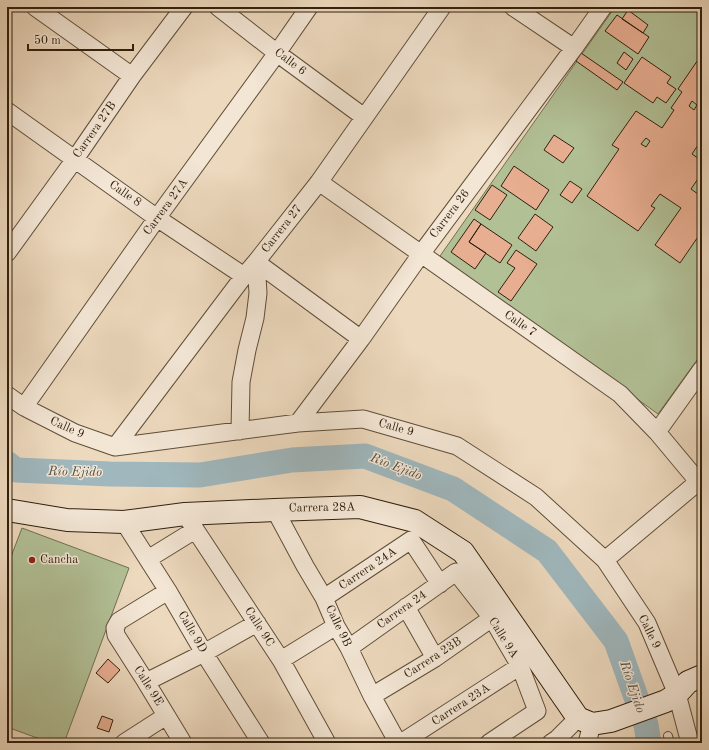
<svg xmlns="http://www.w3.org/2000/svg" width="709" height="750" font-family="'Old Standard TT',serif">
	<rect width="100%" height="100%" fill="#edd9be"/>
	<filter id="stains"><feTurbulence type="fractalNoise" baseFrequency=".005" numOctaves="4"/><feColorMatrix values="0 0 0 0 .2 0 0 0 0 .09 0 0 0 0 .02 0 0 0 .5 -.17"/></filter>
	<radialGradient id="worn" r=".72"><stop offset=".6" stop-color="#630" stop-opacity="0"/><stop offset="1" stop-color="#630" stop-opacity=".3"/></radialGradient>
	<path fill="#b2c096" stroke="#727052" d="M615 7H702V150L700 154 702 155V353L658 414 440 256Z
		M22 528 129 568 64 743H51L7 727V567Z"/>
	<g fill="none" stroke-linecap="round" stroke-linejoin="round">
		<path stroke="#9fb7bd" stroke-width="25" d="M7 463 16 470 110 474 200 475 292 460 365 456 453 489 547 551 616 641 646 725 649 743"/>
	</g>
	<path fill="#e8ae91" stroke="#31200d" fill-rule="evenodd" d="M628 10 648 25 643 33 622 19Z
		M617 15 649 37 638 54 605 31Z
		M624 52 633 59 626 70 617 63Z
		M581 53 623 82 617 90 576 61Z
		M702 54V139L692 154 702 161V173L691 189 702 197V231L680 263 655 245 681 208 660 194 651 206 655 208 638 231 587 196 619 149 612 145 636 111 662 128 674 110 671 108 682 92 678 89ZM692 101 697 105 694 110 689 106ZM646 138 650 141 646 147 641 144Z
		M642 57 671 77 667 83 676 89 666 103 657 97 653 103 624 83Z
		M554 135 574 148 563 163 544 150Z
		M514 166 549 190 536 210 501 186Z
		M570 181 582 189 572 203 560 195Z
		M492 185 507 195 490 220 475 210Z
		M535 214 553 227 536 251 518 238Z
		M474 219 481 224 469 242 486 253 475 269 451 252Z
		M481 224 512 245 500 263 469 242Z
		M516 250 537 264 511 301 498 292 515 268 507 263Z
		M108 659 120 670 108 683 96 673Z
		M102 716 113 720 109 732 97 728Z"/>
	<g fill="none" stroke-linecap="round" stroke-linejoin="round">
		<defs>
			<path id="lane" d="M668 736 670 743"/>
			<path id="street" d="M35 7 132 76
				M218 7 277 53 364 117
				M513 7 574 48
				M7 111 157 218 244 276
				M319 182 620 394 657 432 702 486
				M7 253 75 159 132 76 184 7
				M256 262 361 339
				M7 395 24 407 75 433 115 447 298 423 363 419 457 446 536 497 605 560 647 623 677 694 690 743
				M24 407 157 218 277 53 309 7
				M298 423 361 339 421 254 574 48 603 7
				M240 431 241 382 247 350 255 318 258 293 256 262
				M657 432 702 369
				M115 447 244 276 256 262 319 182 442 7
				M275 510 305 566 324 598 336 626 349 648 372 696 398 743
				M185 514 281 660 327 743
				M124 522 168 591 204 653 261 743
				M148 559 195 530
				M605 560 698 482
				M168 591 119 621 115 628 116 635 146 682 183 743
				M324 598 411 540 440 584
				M406 607 435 658
				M349 648 456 572 492 618 520 666 537 711 489 743
				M281 660 336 626
				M146 682 204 653 257 623
				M372 696 435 658 492 618
				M124 743 166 716
				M401 743 520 666
				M551 743 557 739 578 718
				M587 743 592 724"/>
			<path id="secondary" d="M7 510 67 520 124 522 185 514 275 510 360 507 415 521 463 552 578 718 592 724 611 721 666 701 677 694 688 682 702 676"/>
		</defs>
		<use href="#lane" stroke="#604e39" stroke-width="10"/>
		<use href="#street" stroke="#604e39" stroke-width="19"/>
		<use href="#secondary" stroke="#31200d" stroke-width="24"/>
		<use href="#lane" stroke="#f3e6d5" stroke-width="8"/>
		<use href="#street" stroke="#f3e6d5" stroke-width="17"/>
		<use href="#secondary" stroke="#f3e6d5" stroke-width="22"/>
	</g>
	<circle fill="#8f2418" stroke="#f3e6d5" stroke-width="1.5" cx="32" cy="560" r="4"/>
	<g text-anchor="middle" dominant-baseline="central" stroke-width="3" stroke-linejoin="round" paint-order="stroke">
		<g font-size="12" fill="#31200d" stroke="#f3e6d5">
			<text transform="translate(290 62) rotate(37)">Calle 6</text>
			<text transform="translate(95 130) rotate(-55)">Carrera 27B</text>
			<text transform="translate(125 194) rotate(35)">Calle 8</text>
			<text transform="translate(166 207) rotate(-54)">Carrera 27A</text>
			<text transform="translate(450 214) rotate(-53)">Carrera 26</text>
			<text transform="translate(282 229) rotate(-52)">Carrera 27</text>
			<text transform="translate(520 324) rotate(35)">Calle 7</text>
			<text transform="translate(67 428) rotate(24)">Calle 9</text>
			<text transform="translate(396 428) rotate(16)">Calle 9</text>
			<text transform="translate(322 508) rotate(-1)">Carrera 28A</text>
			<text transform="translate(368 569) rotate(-34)">Carrera 24A</text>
			<text transform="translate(402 610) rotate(-35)">Carrera 24</text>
			<text transform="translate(338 626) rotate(64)">Calle 9B</text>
			<text transform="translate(259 627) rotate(57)">Calle 9C</text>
			<text transform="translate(192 632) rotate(60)">Calle 9D</text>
			<text transform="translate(649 632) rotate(64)">Calle 9</text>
			<text transform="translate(503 638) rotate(58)">Calle 9A</text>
			<text transform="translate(433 658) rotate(-33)">Carrera 23B</text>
			<text transform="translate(148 686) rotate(58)">Calle 9E</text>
			<text transform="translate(461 705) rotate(-33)">Carrera 23A</text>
		</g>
		<g font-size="12" fill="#31200d" stroke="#f3e6d5" text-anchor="start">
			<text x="40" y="560">Cancha</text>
		</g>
		<g font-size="13" font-style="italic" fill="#524d42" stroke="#f3e6d5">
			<text transform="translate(396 467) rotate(21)">Río Ejido</text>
			<text transform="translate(75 472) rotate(1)">Río Ejido</text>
			<text transform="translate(632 687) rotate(71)">Río Ejido</text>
		</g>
	</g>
	<rect width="709" height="750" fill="none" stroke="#edd9be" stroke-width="24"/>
	<rect x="8" y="8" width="693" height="734" fill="none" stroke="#31200d" stroke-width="2"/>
	<rect x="12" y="12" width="685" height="726" fill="none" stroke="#31200d"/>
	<path d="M28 44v6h105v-6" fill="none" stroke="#31200d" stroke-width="2"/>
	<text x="34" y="44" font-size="12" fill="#31200d" stroke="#f3e6d5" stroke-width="3" paint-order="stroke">50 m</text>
	<rect width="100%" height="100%" filter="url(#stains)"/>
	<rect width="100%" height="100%" fill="url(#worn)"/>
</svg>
